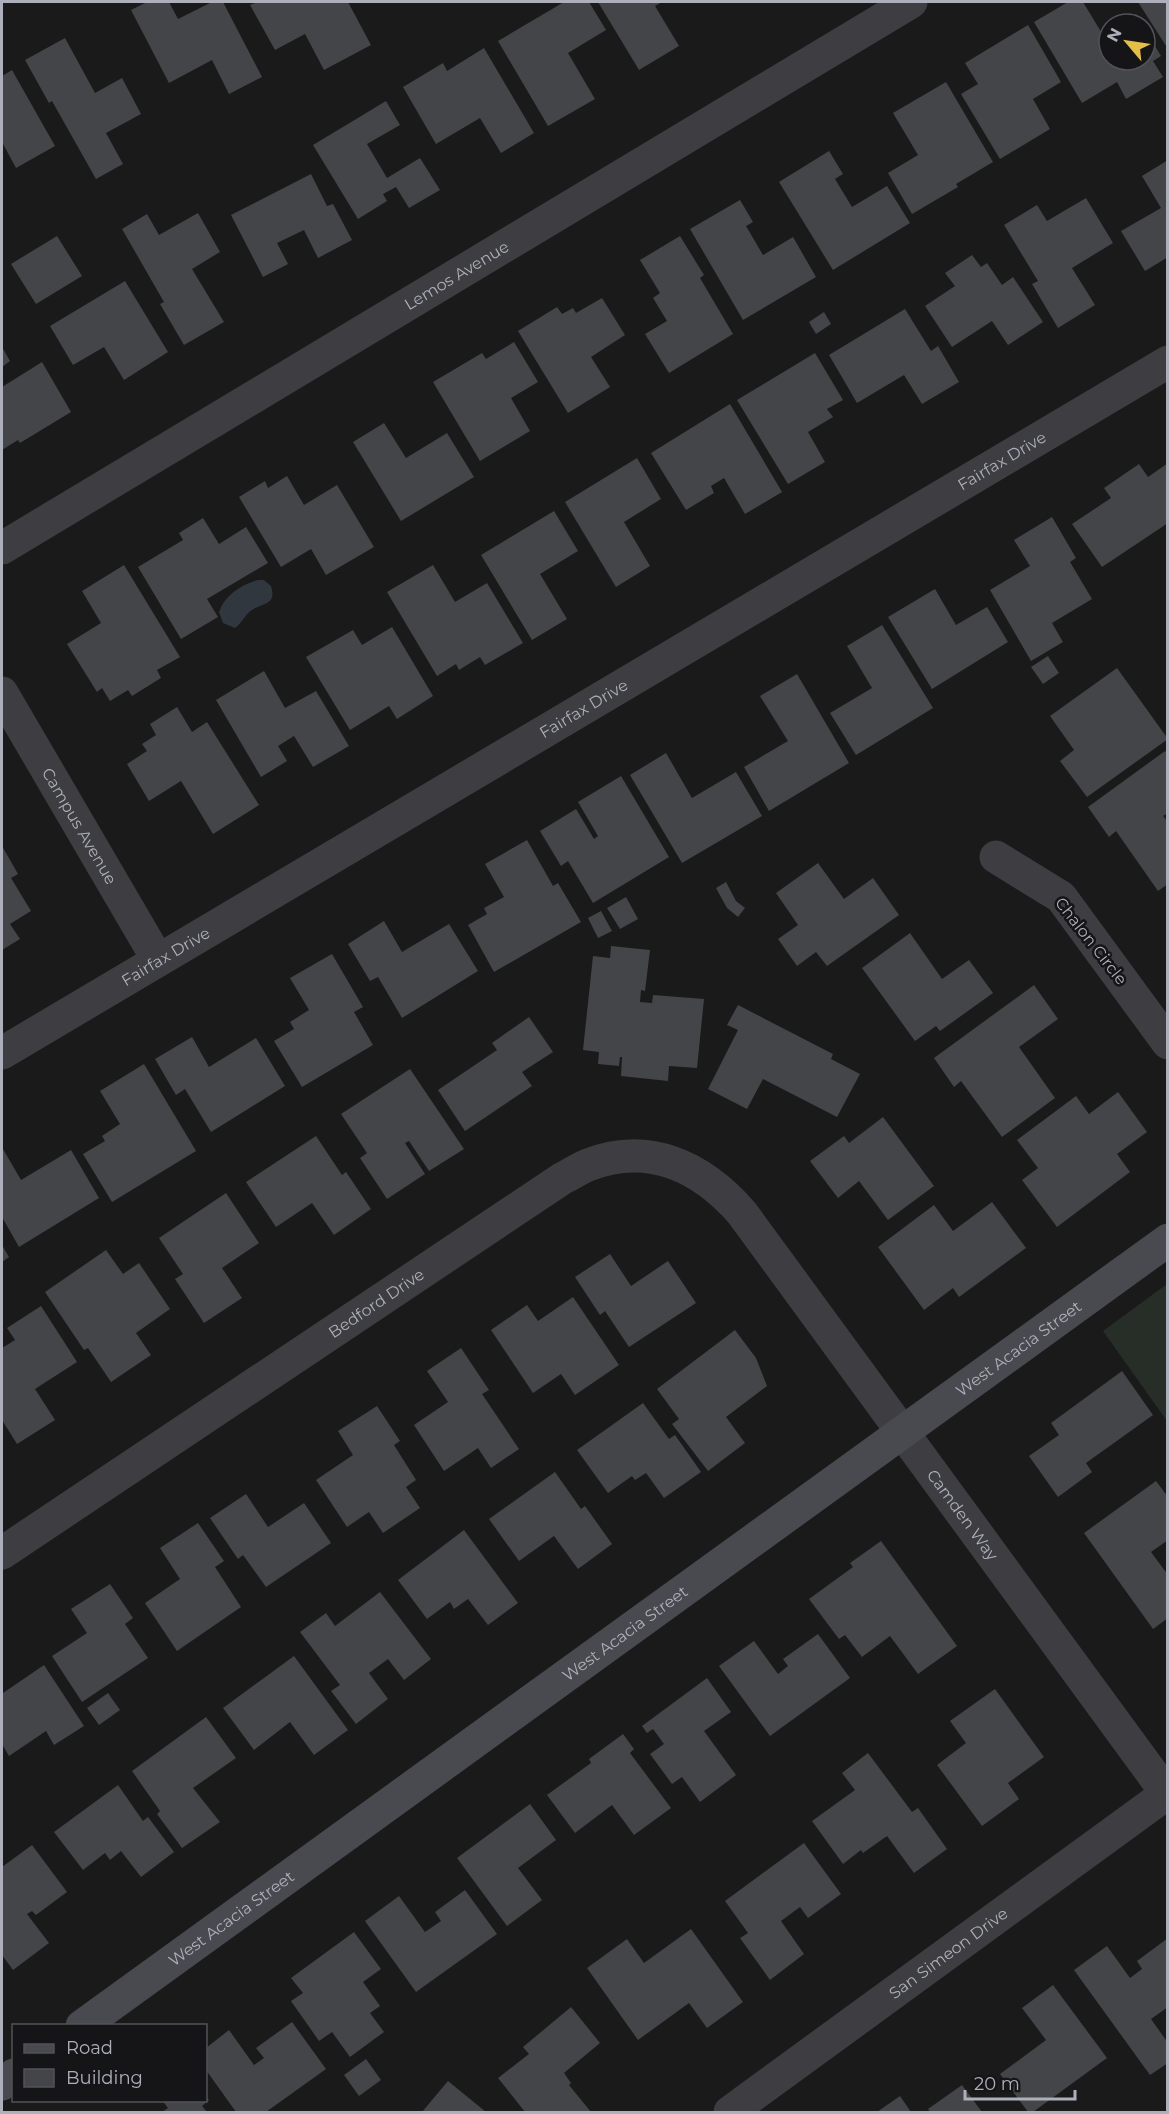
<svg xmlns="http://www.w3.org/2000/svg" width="1169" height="2114" font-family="Montserrat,sans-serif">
	<rect width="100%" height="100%" fill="#1a1a1b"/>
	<path fill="#262e27" d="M1167 1284V1421L1103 1331Z"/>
	<path fill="#30373f" d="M258 580H264L271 586C277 605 263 603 252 610 245 614 242 623 235 628L223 623 219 612C225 595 241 585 258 580Z"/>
	<path fill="#444548" d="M147 2H169L178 19 212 2H223L262 77 229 94 212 60 169 83 131 10Z
		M257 2H348L371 45 324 70 305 34 275 50 250 5Z
		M564 2H589L606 30 568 53 595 99 548 126 498 41Z
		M598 2H662L655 6 679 46 639 70Z
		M1068 2H1083L1103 35 1109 31V60H1145V29L1161 56 1153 61 1163 77 1126 99 1117 82 1082 103 1034 22Z
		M1138 2H1168V49Z
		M1136 14 1142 24H1120Z
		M1028 25 1061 82 1033 99 1050 129 1000 159 961 94 978 84 965 63Z
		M65 38 95 93 122 78 141 114 106 133 123 164 96 179 52 101 49 103 25 60Z
		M484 48 534 133 501 153 480 118 436 144 403 87 443 63 447 71Z
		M12 70 55 146 16 168 2 142V76Z
		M946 82 993 162 956 184 958 187 912 214 888 173 918 155 893 113Z
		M386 101 400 125 367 144 387 178 420 158 440 190 409 208 396 187 383 194 387 201 358 219 313 145Z
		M829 151 843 174 835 179 852 207 887 186 910 223 833 270 779 182Z
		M1168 160V257L1145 271 1121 231 1161 208 1142 176Z
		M311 174 327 206 333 204 352 240 318 258 304 230 277 243 288 264 263 277 231 215Z
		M1086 198 1113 243 1072 268 1095 305 1058 328 1032 284 1038 281 1004 225 1037 205 1047 221Z
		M740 200 753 222 746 226 763 255 793 237 816 277 743 320 690 229Z
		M198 213 220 252 192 269 224 322 184 345 160 304 164 302 122 229 147 214 159 235Z
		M57 236 82 276 36 304 11 264Z
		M680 236 704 275 700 278 733 334 669 373 645 334 667 321 653 298 660 293 640 260Z
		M972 255 981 267 987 263 1002 285 1013 277 1043 322 1008 345 992 321 952 347 925 306 955 286 945 273Z
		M125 281 168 352 124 380 104 347 73 365 50 326Z
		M602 298 625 335 591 357 610 387 568 413 518 331 557 307 562 314 573 308 576 313Z
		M905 309 931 351 938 346 959 382 922 404 904 375 857 403 829 355Z
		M824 312 831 324 816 334 809 322Z
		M514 342 538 382 511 398 530 431 480 461 433 382 482 353 486 359Z
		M2 347 10 361 2 367Z
		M815 353 843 400 827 409 833 417 808 432 825 462 788 484 737 400Z
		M42 362 71 412 20 443 18 440 2 450V387Z
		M730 404 782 492 745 514 724 478 711 486 714 493 686 510 651 453Z
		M384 423 406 458 447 433 474 477 401 521 353 442Z
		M637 458 661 499 624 522 650 566 616 587 565 502Z
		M1168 463V523L1102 567 1072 524 1111 498 1104 488 1139 464 1148 477Z
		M287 476 304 505 337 485 374 547 326 575 311 549 281 567 239 497 265 481 268 488Z
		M554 511 578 551 540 574 567 619 532 640 481 555Z
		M1052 517 1076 558 1070 562 1092 599 1052 623 1063 642 1031 661 990 590 1030 566 1014 540Z
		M203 518 219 544 246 527 268 563 207 599 218 617 181 639 138 567 183 540 179 533Z
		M124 565 180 657 157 670 161 678 132 696 128 690 110 701 102 688 97 692 67 644 101 623 82 591Z
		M433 565 455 602 487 583 523 643 485 665 480 657 459 670 456 664 437 676 387 592Z
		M935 589 956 625 987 607 1008 642 932 689 888 617Z
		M882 625 933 708 856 755 830 713 872 688 847 646Z
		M392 627 433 696 397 719 389 706 350 730 306 657 353 630 362 645Z
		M1048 656 1059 673 1043 684 1031 667Z
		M1117 668 1168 739 1087 797 1060 761 1074 750 1050 716Z
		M264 671 285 708 316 691 349 746 313 767 294 736 278 746 287 761 261 777 216 700Z
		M797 674 849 763 769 811 744 767 788 741 760 696Z
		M177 707 192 732 207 722 259 805 213 834 181 781 149 801 127 764 147 751 142 744 156 735 150 724Z
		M1165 751 1168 754V813L1163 816 1168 822V884L1158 891 1116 831 1109 837 1088 807Z
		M666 753 692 798 736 772 762 816 682 863 630 775Z
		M621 776 669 857 593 903 568 861 561 866 540 831 576 809 594 839 598 836 578 802Z
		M527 840 553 886 558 883 581 922 494 972 468 925 487 914 484 908 504 897 485 864Z
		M2 846 18 874 11 878 31 911 10 924 20 939 2 950Z
		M818 863 844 899 873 878 899 915 827 966 816 952 797 966 778 939 798 925 776 893Z
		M726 882 736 901 745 908 738 917 727 908 716 888Z
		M626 897 638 919 620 929 607 908Z
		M601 911 612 931 598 938 588 918Z
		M384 921 402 952 449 924 478 971 402 1018 378 977 370 981 348 944Z
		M910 933 942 979 969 960 993 993 940 1031 936 1026 915 1041 862 968Z
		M611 946 650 950 645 991 641 990 640 1002 652 1003 653 995 704 999 697 1068 669 1066 668 1081 621 1076 622 1057H620L619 1066 598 1064 599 1052 583 1050 593 956 610 958Z
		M332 954 363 1007 354 1012 373 1045 302 1087 274 1041 294 1029 290 1022 309 1010 290 978Z
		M1034 985 1058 1019 1019 1047 1055 1098 1002 1137 961 1081 954 1087 934 1058Z
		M738 1005 833 1054 831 1059 860 1074 837 1117 763 1079 747 1109 708 1089 738 1030 727 1025Z
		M529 1017 553 1052 522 1072 532 1086 465 1131 438 1090 497 1050 492 1043Z
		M192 1037 209 1067 256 1038 285 1086 211 1132 185 1089 176 1095 155 1059Z
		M144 1064 196 1151 112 1202 83 1154 105 1141 102 1136 120 1124 100 1091Z
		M410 1069 464 1149 429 1171 409 1141 405 1143 425 1174 387 1199 360 1158 367 1153 341 1114Z
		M1118 1092 1147 1132 1117 1154 1130 1172 1057 1227 1022 1180 1038 1168 1017 1140 1076 1096 1089 1114Z
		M883 1117 934 1186 888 1220 859 1181 838 1198 810 1161 844 1136 849 1143Z
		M316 1136 342 1175 346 1172 371 1209 334 1235 312 1203 276 1227 246 1182Z
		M2 1149H3L21 1180 71 1150 99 1198 19 1247 2 1217Z
		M226 1193 259 1243 222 1268 242 1298 204 1323 175 1279 183 1274 159 1238Z
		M992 1202 1026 1248 959 1297 953 1288 924 1310 878 1247 934 1205 953 1231Z
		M2 1245 9 1257 2 1262Z
		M106 1250 123 1274 139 1263 170 1309 136 1333 151 1355 111 1382 88 1348 84 1350 45 1292Z
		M610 1254 631 1286 668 1261 696 1303 629 1347 605 1311 600 1315 575 1277Z
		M573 1297 619 1365 575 1395 561 1374 533 1393 491 1330 527 1305 538 1321Z
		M41 1306 77 1362 35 1389 55 1420 17 1444 2 1420V1348L15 1340 7 1328Z
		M735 1330 756 1358 767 1386 726 1417 745 1443 708 1471 672 1424 679 1419 657 1389Z
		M461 1348 489 1390 482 1394 519 1449 491 1468 478 1448 444 1471 414 1425 448 1402 427 1371Z
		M1122 1371 1153 1415 1086 1463 1092 1472 1058 1497 1029 1456 1059 1435 1051 1423Z
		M643 1403 669 1439 675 1435 701 1472 664 1498 646 1473 635 1480 632 1476 608 1493 577 1450Z
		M377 1406 400 1441 394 1445 416 1480 406 1487 420 1508 383 1533 369 1512 347 1527 316 1480 353 1455 338 1431Z
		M555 1472 581 1509 585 1506 612 1544 578 1569 554 1536 519 1561 489 1519Z
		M1156 1481 1168 1497V1540L1151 1552 1168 1575V1618L1153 1629 1084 1533Z
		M246 1494 268 1527 304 1503 331 1543 266 1587 243 1555 238 1559 210 1518Z
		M198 1523 224 1561 215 1567 241 1607 177 1651 145 1603 180 1579 160 1548Z
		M464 1530 518 1603 488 1625 468 1599 454 1609 450 1602 427 1619 398 1580Z
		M881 1541 957 1646 918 1674 890 1636 862 1657 845 1635 839 1639 809 1599 853 1567 850 1563Z
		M110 1584 133 1618 125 1624 148 1658 82 1702 52 1656 87 1633 71 1609Z
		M380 1592 431 1659 404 1680 388 1659 369 1673 388 1699 356 1724 331 1691 340 1685 300 1632 326 1613 335 1626Z
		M818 1634 850 1678 770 1736 719 1666 754 1641 778 1674 788 1666 783 1659Z
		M294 1656 348 1730 314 1755 290 1722 254 1750 223 1708Z
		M44 1665 84 1726 54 1745 46 1731 9 1756 2 1744V1690L3 1693Z
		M707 1678 731 1712 704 1731 736 1775 700 1802 682 1777 672 1784 650 1754 664 1744 653 1729 647 1733 642 1726Z
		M995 1689 1044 1757 1008 1783 1019 1799 982 1826 937 1765 966 1743 950 1721Z
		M108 1693 120 1710 99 1725 87 1708Z
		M206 1717 236 1758 193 1788 220 1822 182 1848 157 1814 160 1811 132 1771Z
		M623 1734 634 1749 630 1753 671 1808 634 1835 612 1805 575 1833 547 1795 591 1763 589 1759Z
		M868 1753 912 1812 918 1808 947 1849 914 1873 887 1836 863 1853 861 1850 843 1864 812 1821 855 1790 842 1773Z
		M118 1785 143 1821 148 1817 174 1852 141 1877 121 1851 110 1860 105 1853 83 1870 54 1832Z
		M530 1804 556 1840 518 1868 542 1900 507 1926 457 1858Z
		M804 1843 841 1894 808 1918 800 1907 781 1921 804 1954 770 1980 740 1938 748 1933 725 1901Z
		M32 1845 67 1892 36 1915 32 1911 27 1914 49 1943 13 1970 2 1955V1867Z
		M465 1890 497 1934 416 1992 365 1921 399 1896 425 1932 441 1921 435 1912Z
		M691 1929 743 2002 707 2028 689 2003 638 2040 587 1968 627 1939 644 1963Z
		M354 1932 381 1969 363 1982 380 2006 370 2013 384 2032 350 2057 332 2032 319 2041 291 2001 303 1993 291 1978Z
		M1168 1938V2007L1151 2019 1168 2043V2063L1150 2075 1074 1970 1107 1946 1130 1978 1142 1969 1137 1961Z
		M1053 1985 1107 2058 1033 2112H1028L1000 2074 1046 2040 1022 2008Z
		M571 2007 600 2043 564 2073 571 2083 569 2085 591 2112H525L498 2078 529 2054 523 2047Z
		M292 2022 326 2069 266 2112H236L206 2070V2048L229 2030 254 2065 264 2058 256 2048Z
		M366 2059 381 2080 359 2096 344 2075Z
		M448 2081 486 2112H422Z
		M962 2085 982 2112H930L928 2109Z
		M900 2096 911 2112H877Z
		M206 2097 209 2100 202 2106 207 2112H162L168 2108 162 2100H206Z"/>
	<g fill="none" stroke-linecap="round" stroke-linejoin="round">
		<g stroke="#3d3d42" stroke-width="33">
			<path id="s1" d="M2 548 911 2"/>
			<path id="s2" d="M2 693 158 960"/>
			<path d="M996 857 1061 897 1168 1043"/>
			<path id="s3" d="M2 1053 1168 362"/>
			<path id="s4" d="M2 1553 563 1178C572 1174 580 1168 588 1165 649 1141 702 1167 742 1213L1168 1795"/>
			<path id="s5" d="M730 2112 1166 1794"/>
		</g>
		<g stroke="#494a50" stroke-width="33">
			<path id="s6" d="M82 2026 1168 1240"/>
			<path d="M2 2084 14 2075"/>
		</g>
	</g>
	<g text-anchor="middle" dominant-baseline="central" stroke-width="5" stroke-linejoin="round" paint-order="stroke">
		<g font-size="16" fill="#adb0ba" stroke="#151416">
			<text stroke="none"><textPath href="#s1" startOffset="530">Lemos Avenue</textPath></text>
			<text stroke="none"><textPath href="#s3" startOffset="1162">Fairfax Drive</textPath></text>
			<text stroke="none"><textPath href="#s3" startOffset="676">Fairfax Drive</textPath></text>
			<text stroke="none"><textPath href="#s2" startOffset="154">Campus Avenue</textPath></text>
			<text transform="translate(1091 941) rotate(52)">Chalon Circle</text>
			<text stroke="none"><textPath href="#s3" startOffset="190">Fairfax Drive</textPath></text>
			<text stroke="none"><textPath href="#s4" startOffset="450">Bedford Drive</textPath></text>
			<text stroke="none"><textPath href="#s6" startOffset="1156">West Acacia Street</textPath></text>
			<text stroke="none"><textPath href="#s4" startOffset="1250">Camden Way</textPath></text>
			<text stroke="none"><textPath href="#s6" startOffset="670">West Acacia Street</textPath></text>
			<text stroke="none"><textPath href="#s6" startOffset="184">West Acacia Street</textPath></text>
			<text stroke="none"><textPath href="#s5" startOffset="270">San Simeon Drive</textPath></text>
		</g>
	</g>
	<rect width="1169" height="2114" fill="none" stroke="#adb0ba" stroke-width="6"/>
	<rect x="12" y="2024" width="195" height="78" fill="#151416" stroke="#525258" stroke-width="1.5"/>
	<rect x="24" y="2044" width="30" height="9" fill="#494a50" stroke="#525258" stroke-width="1.5"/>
	<text x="66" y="2054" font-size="18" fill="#adb0ba">Road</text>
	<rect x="24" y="2069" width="30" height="18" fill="#444548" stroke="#525258" stroke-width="1.5"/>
	<text x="66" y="2084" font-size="18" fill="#adb0ba">Building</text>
	<g transform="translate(1127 42) rotate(299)"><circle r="28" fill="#151416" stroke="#525258" stroke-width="1.5"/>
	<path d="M0-4.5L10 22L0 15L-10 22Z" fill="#e3bf4a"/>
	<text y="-9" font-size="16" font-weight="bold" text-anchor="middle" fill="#adb0ba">N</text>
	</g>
	<path d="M965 2090v9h110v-9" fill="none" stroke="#adb0ba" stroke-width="3"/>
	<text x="974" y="2090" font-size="18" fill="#adb0ba" stroke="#151416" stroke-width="4.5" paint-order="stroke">20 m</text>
</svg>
